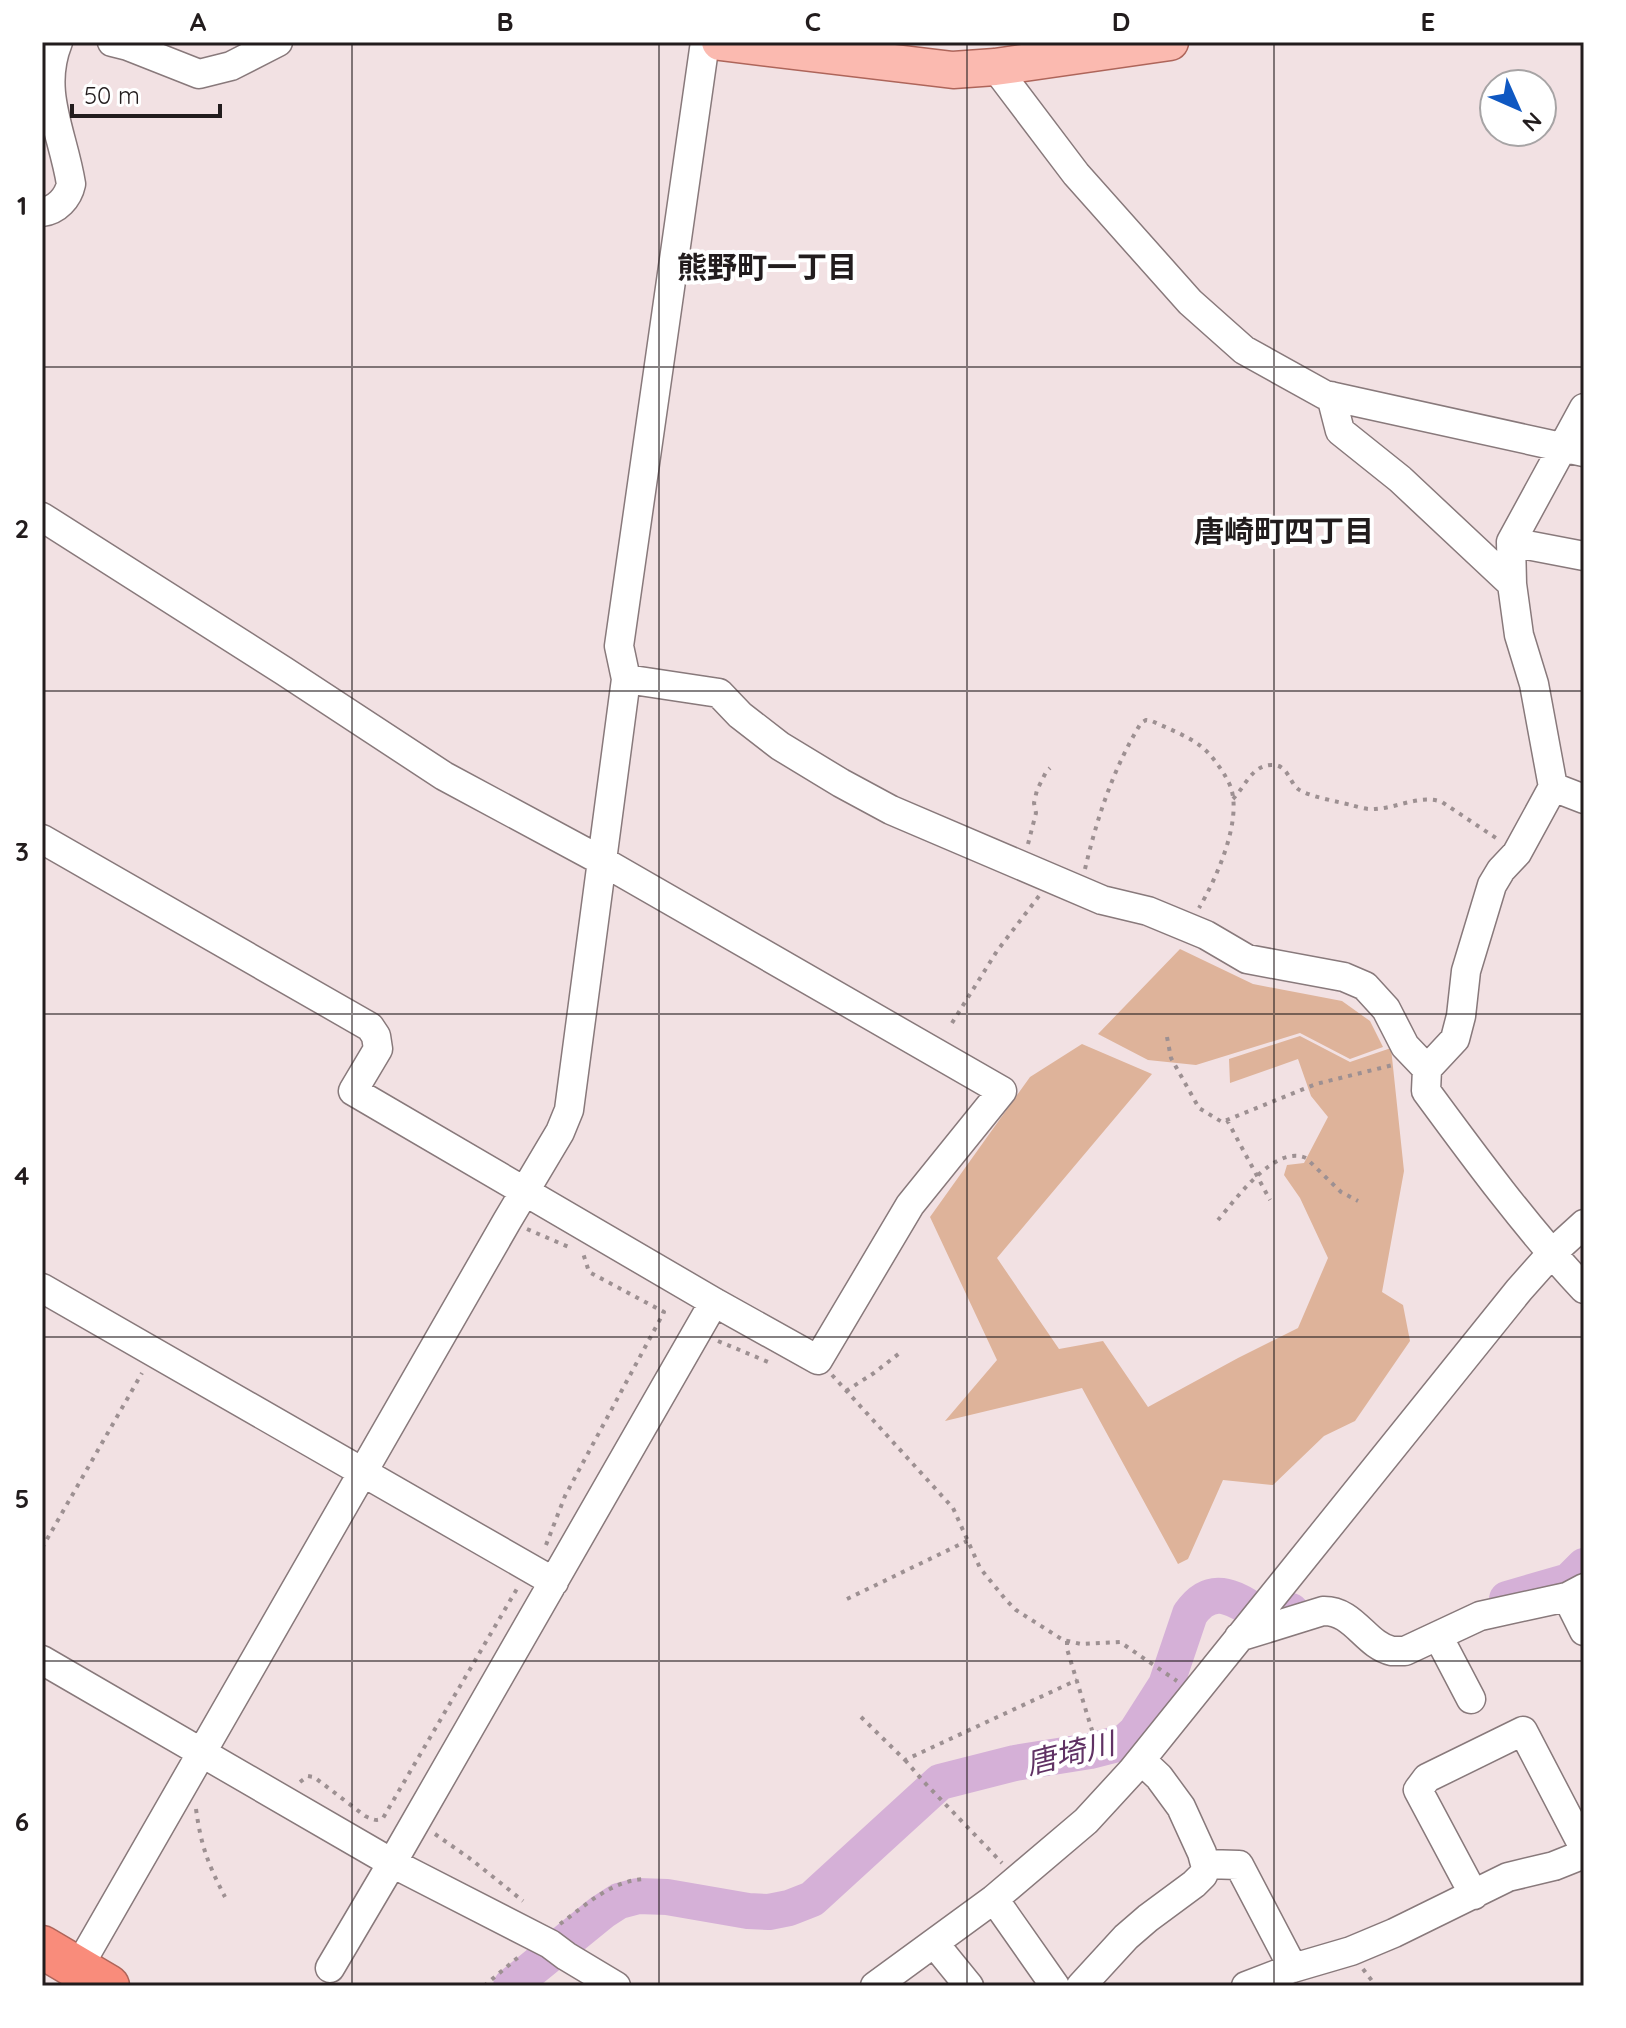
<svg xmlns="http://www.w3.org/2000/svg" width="1626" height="2028" font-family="Quicksand,'Noto Sans JP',sans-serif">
	<rect width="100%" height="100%" fill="#f2e1e3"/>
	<path fill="#deb39a" d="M1180 949 1253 984 1342 1001 1370 1021 1383 1047 1350 1059 1300 1033 1196 1065 1148 1060 1098 1034Z
		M1300 1036 1350 1062 1391 1048 1404 1171 1382 1292 1403 1305 1410 1341 1355 1421 1324 1436 1273 1485 1223 1480 1188 1559 1178 1564 1082 1388 945 1421 997 1360 930 1217 1030 1077 1082 1044 1152 1074 997 1258 1059 1349 1103 1341 1148 1407 1238 1358 1298 1328 1328 1258 1300 1198 1284 1175 1287 1165 1304 1163 1328 1117 1311 1096 1298 1059 1230 1083 1229 1059Z"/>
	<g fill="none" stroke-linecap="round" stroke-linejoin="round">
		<path stroke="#d5b0d7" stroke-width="36" d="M1507 1599 1569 1581 1584 1566
			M511 1986 602 1912 619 1901 638 1896 667 1897 748 1911 769 1912 789 1908 812 1899 940 1782 1015 1763 1090 1751 1125 1742 1136 1732 1166 1685 1190 1614C1214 1579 1239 1602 1267 1618L1291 1611"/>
		<defs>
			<path id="minor" d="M112 42 128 46 199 74 231 66 278 42
				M995 67 1076 174 1190 302 1244 350 1325 395 1584 452
				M42 212C57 210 68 198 71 184 63 133 38 92 58 42
				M1331 396 1340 431 1400 479 1512 584
				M1584 408 1511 542 1512 584 1519 635 1534 684 1553 787 1517 853 1501 870 1492 885 1466 971 1461 1016 1455 1039 1427 1069 1426 1091C1476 1159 1526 1227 1584 1289
				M42 517 284 671 444 776 602 861 1002 1091 910 1205 818 1360 714 1302 353 1091 378 1049 376 1036 370 1027 42 839
				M1511 542 1584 556
				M626 679 719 693 740 715 780 746 841 783 891 810 1102 900 1148 911 1206 935 1247 959 1344 977 1365 986 1386 1009 1405 1046 1427 1069
				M1553 787 1584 799
				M42 1288 554 1582
				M1567 1597 1584 1631
				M1438 1636 1471 1699
				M1239 1637 1323 1611C1354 1610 1365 1645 1392 1651 1394 1651 1403 1651 1405 1651L1480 1616 1567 1597 1584 1588
				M42 1660 392 1863 550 1944 566 1956 616 1986
				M1205 1864 1239 1865 1293 1968
				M1474 1895 1418 1790 1427 1778 1523 1731 1584 1848
				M994 1899 1055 1986
				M934 1943 969 1986
				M78 1968 507 1221 560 1132 569 1110 626 679 619 646 705 42
				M330 1968 392 1863 714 1302
				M875 1986 994 1899 1086 1821 1132 1771 1519 1290 1551 1254 1584 1224
				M1081 1986 1126 1937 1148 1918 1194 1884 1203 1875 1206 1868 1202 1853 1181 1807 1159 1777 1141 1760
				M1246 1986 1293 1968 1351 1951 1394 1933 1508 1877 1554 1866 1584 1854"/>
			<path id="major" d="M720 42 953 70 995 67 1170 42"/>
			<path id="highway" d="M42 1947 108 1986"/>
		</defs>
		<use href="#minor" stroke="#88797b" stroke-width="31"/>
		<use href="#major" stroke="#ae655a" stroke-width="39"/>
		<use href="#highway" stroke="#ae655a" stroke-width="45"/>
		<path stroke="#9d9092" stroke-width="4" stroke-dasharray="4 6" stroke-linecap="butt" d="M1233 799C1245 787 1252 764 1273 765 1288 765 1289 782 1298 789 1307 796 1339 802 1351 805 1358 807 1368 810 1375 809 1397 808 1421 794 1442 802L1499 840
			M1028 844 1036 813 1034 803 1037 790 1046 772 1050 768
			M1085 869C1097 818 1113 769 1141 723L1146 720 1152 721C1169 729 1188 736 1202 747 1212 755 1227 776 1231 788 1242 822 1216 879 1199 908
			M952 1023 997 951 1039 896
			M1167 1037 1171 1058 1199 1108 1222 1122 1316 1084 1393 1065
			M1227 1120 1270 1200
			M1218 1220C1236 1199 1275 1144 1306 1158L1341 1192 1358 1201
			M527 1229 571 1248
			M718 1341 773 1364
			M832 1375 953 1508 980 1568 1006 1600 1016 1610 1063 1640 1081 1644 1120 1642 1177 1681
			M846 1391 874 1373 901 1352
			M546 1545 565 1496 664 1312 589 1272 583 1253
			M42 1548 142 1373
			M847 1599 967 1541
			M1067 1641V1649L1095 1740 1115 1757
			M861 1717 905 1760 1077 1680
			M905 1760 924 1782 1002 1863
			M300 1782 308 1776 314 1777 365 1816C372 1819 376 1822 383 1818L518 1587
			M196 1809C201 1846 208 1864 225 1897
			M435 1834 472 1860 523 1901
			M560 1924C586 1905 612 1880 645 1879
			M1363 1969 1376 1986
			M484 1986 522 1954"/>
		<use href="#minor" stroke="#fff" stroke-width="28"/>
		<use href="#major" stroke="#fbbab0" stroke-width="36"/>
		<use href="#highway" stroke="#f98c7b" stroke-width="42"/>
	</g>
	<path fill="none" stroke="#221c1d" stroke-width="2" stroke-opacity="0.55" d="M352 42V1986M659 42V1986M967 42V1986M1274 42V1986M42 367H1584M42 691H1584M42 1014H1584M42 1337H1584M42 1661H1584"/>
	<g text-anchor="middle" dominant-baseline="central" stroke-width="8" stroke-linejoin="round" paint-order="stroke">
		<g font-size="30" font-weight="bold" fill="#221c1d" stroke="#fff">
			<text x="767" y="267">熊野町一丁目</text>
			<text x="1284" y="531">唐崎町四丁目</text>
		</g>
		<g font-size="30" font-style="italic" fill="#603264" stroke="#fff">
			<text transform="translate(1070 1753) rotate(-14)">唐埼川</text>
		</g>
	</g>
	<rect width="1626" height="2028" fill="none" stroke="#ffffff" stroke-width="88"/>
	<g transform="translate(1518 108) rotate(135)"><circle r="38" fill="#ffffff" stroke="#a7a4a5" stroke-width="2"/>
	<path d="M0-6L14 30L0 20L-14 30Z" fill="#0f58c2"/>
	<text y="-12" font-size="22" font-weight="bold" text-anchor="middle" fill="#221c1d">N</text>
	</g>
	<path d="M72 104v12h148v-12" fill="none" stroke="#221c1d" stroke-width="4"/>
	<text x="84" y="104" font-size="24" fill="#221c1d" stroke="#ffffff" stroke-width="6" paint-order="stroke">50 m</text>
	<rect x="44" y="44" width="1538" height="1940" fill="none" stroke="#221c1d" stroke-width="3"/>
	<g font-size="26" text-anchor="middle" font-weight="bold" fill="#221c1d">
		<text x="198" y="31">A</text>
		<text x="505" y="31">B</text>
		<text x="813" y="31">C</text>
		<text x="1121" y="31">D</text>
		<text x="1428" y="31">E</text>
		<text x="22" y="215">1</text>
		<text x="22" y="538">2</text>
		<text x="22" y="861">3</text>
		<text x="22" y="1185">4</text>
		<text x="22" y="1508">5</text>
		<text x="22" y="1831">6</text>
	</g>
</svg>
